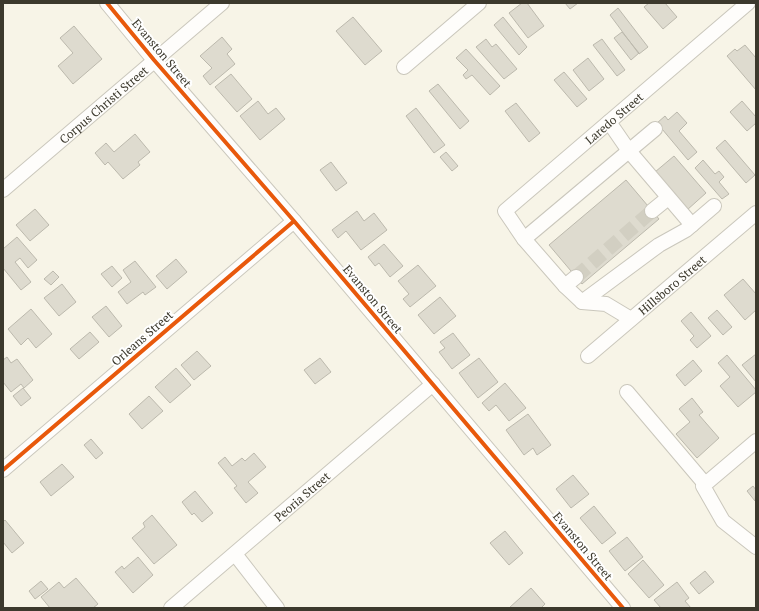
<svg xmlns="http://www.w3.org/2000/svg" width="759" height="611" font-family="'PT Serif',serif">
	<rect width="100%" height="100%" fill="#f7f4e7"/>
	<path fill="#dedbcf" stroke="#bcb9ad" d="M522 3H527L544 26 528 38 509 13Z
		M565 3H578L570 9Z
		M649 3H665L677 17 663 29 644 7Z
		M618 8 648 47 639 54 610 15Z
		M353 17 382 51 365 65 336 31Z
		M503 17 527 47 519 55 494 25Z
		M74 26 102 59 73 84 58 66 73 53 60 38Z
		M622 32 639 53 631 60 614 38Z
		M222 37 232 49 227 54 235 64 210 85 203 76 212 68 200 56Z
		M486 39 492 47 496 44 517 69 504 79 476 47Z
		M602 39 625 70 617 76 593 45Z
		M745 45 756 58V90L727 56 735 49 737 51Z
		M466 49 500 86 490 95 472 75 466 79 463 75 468 70 456 58Z
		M588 58 604 79 589 91 573 70Z
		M564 72 587 99 577 107 554 80Z
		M231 74 252 99 237 112 215 87Z
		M438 84 469 121 460 129 429 91Z
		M258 101 268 114 276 108 285 119 260 140 240 116Z
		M742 101 756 117V123L747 131 730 112Z
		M516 103 540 133 529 142 505 111Z
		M416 108 445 145 434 153 406 116Z
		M677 112 687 123 679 131 697 152 688 160 657 123 665 116 668 120Z
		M135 134 150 152 138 162 140 165 123 179 108 162 105 165 95 153 106 143 114 152Z
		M725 140 755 175 746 183 716 148Z
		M446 152 458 166 452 171 440 157Z
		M674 156 706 193 687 210 655 172Z
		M703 160 715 174 719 171 724 177 719 182 729 194 722 199 695 168Z
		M331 162 347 183 336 191 320 170Z
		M626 180 659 219 582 284 549 245Z
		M35 209 49 225 30 241 16 225Z
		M357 211 364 221 374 213 387 230 361 250 346 231 338 238 332 230Z
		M17 237 37 260 28 268 20 258 15 262 31 282 21 290 3 268V249Z
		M384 244 403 266 390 277 379 263 375 266 368 257Z
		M176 259 187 272 167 289 156 276Z
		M135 261 156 287 145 295 143 292 127 304 118 292 131 282 123 270Z
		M418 265 436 286 410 307 403 299 409 294 398 281Z
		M112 266 122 278 112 287 101 274Z
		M53 271 59 277 51 285 44 279Z
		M743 279 756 294V310L745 320 724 295Z
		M62 284 76 302 59 316 44 298Z
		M440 297 456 316 434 334 418 315Z
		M106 306 122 326 109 337 92 317Z
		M31 309 52 334 36 348 28 338 21 345 8 329Z
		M717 310 732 327 723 335 708 318Z
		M691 312 711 336 697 348 690 340 694 336 681 321Z
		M90 332 99 342 79 359 70 349Z
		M453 333 470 355 452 369 439 352 445 348 440 342Z
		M197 351 211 366 194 380 181 365Z
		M756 354V382L742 365Z
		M727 355 756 390V392L738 407 720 386 730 377 718 363Z
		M7 357 11 363 17 359 33 380 24 388 21 384 11 392 3 382V360Z
		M320 358 331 372 315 384 304 370Z
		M479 358 498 382 478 398 459 373Z
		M693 360 702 371 685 386 676 375Z
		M176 368 191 385 170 403 155 387Z
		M505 383 526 408 509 421 496 405 489 411 482 403Z
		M23 388 31 398 21 406 13 396Z
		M149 396 163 411 142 429 129 414Z
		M692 398 703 412 699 415 719 438 697 458 676 434 690 422 679 409Z
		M528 414 551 445 537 455 533 448 524 455 506 430Z
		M91 439 103 453 96 459 84 445Z
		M254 453 266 467 248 482 258 493 246 503 234 488 237 486 218 463 225 457 232 466 242 458 245 461Z
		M62 464 74 477 51 496 40 482Z
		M573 475 589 494 571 508 556 489Z
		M753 486 756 490 755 501 747 491Z
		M195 491 213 513 202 522 194 513 192 515 182 502Z
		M594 506 616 533 602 544 580 518Z
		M152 515 177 545 154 564 132 538 145 527 143 523Z
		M5 520 24 543 12 553 3 542V522Z
		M505 531 523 553 509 565 490 543Z
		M627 537 643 557 625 571 609 551Z
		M138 557 153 575 133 593 115 572 122 566 124 569Z
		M643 560 664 585 649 598 628 574Z
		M705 571 714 582 699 594 690 583Z
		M76 578 98 604 93 608H50L41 597 59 582 64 588Z
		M41 581 48 589 35 599 29 591Z
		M677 582 689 598 685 601 691 608H661L654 600Z
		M531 588 545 604 541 608H509Z"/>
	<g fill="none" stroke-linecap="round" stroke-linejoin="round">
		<path stroke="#d2cfc2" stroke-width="14" stroke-dasharray="14 7" stroke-linecap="butt" d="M576 277 652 211"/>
		<defs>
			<g id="minor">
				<path d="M107 3 154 60 294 221 623 608"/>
				<path d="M404 67 479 3"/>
				<path d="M609 122 629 151 692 225"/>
				<path id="s1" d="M3 190 222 3"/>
				<path d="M652 211 668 198"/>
				<path d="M524 239 655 129"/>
				<path d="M565 286 576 277"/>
				<path d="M582 302 659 245 686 230 714 206"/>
				<path id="s2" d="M631 319 606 304 582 302 565 286 524 239 505 211 748 3"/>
				<path id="s3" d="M588 356 756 213"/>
				<path d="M627 392 705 484"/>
				<path d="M756 441 703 486 723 521 756 547"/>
				<path d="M3 470 294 221"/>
				<path d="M235 554 277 608"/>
				<path id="s4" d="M171 608 433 384"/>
			</g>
		</defs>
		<use href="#minor" stroke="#cac7bc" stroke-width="16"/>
		<use href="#minor" stroke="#fefdfb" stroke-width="14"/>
		<defs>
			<path id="cycleway" d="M107 3 154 60 294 221 623 608
				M3 470 294 221"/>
		</defs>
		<use href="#cycleway" stroke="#fff" stroke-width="6"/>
		<use href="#cycleway" stroke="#e8590c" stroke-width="4"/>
	</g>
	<g text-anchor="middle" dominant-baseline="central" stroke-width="4" stroke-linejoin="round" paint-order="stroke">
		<g font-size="12" fill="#3c392d" stroke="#fff">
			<text transform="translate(162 53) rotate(50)">Evanston Street</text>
			<text stroke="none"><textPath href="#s1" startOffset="132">Corpus Christi Street</textPath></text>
			<text stroke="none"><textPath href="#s2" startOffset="316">Laredo Street</textPath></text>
			<text stroke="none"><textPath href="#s3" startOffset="110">Hillsboro Street</textPath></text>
			<text transform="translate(373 299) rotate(50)">Evanston Street</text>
			<text transform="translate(142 338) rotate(-41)">Orleans Street</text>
			<text stroke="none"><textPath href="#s4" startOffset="172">Peoria Street</textPath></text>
			<text transform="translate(583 546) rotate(50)">Evanston Street</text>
		</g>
	</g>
	<rect width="759" height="611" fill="none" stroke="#3c392d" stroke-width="8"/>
</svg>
